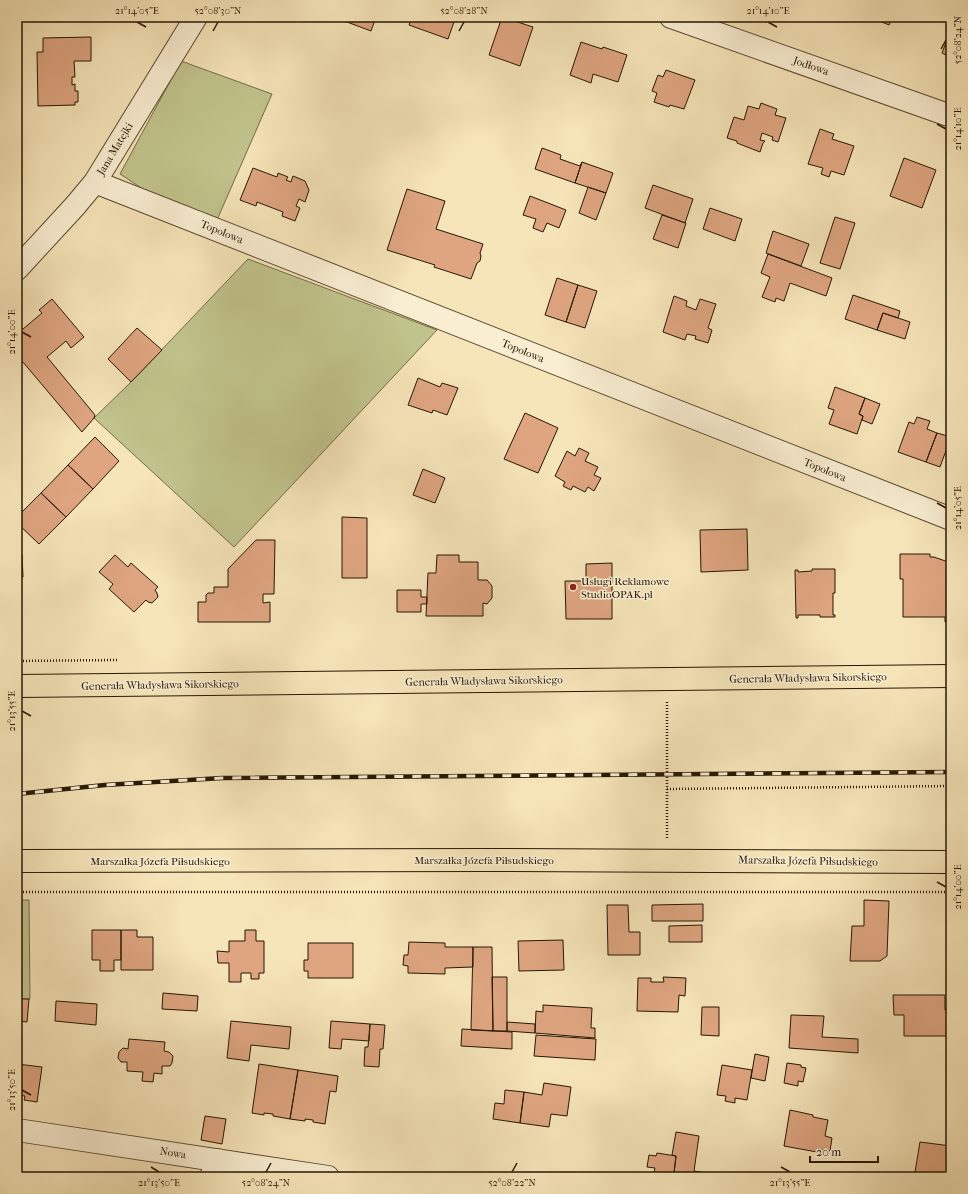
<svg xmlns="http://www.w3.org/2000/svg" width="968" height="1194" font-family="'IM FELL French Canon',serif">
	<rect width="100%" height="100%" fill="#f6e5b9"/>
	<filter id="stains"><feTurbulence type="fractalNoise" baseFrequency=".005" numOctaves="4"/><feColorMatrix values="0 0 0 0 .2 0 0 0 0 .09 0 0 0 0 .02 0 0 0 .5 -.17"/></filter>
	<radialGradient id="worn" r=".72"><stop offset=".6" stop-color="#630" stop-opacity="0"/><stop offset="1" stop-color="#630" stop-opacity=".3"/></radialGradient>
	<path fill="#c1c38c" stroke="#746d48" d="M181 61 272 94 217 220 149 193 120 174Z
		M248 259 437 330 234 547 94 418 131 382Z
		M17 900H29L30 999H17Z"/>
	<path fill="#dea580" stroke="#261703" d="M340 17H376L371 31 339 19Z
		M412 17H451L449 21 454 22 448 39 409 25Z
		M502 17 533 27 520 66 489 55Z
		M870 17H893L889 25Z
		M951 29V62L948 61 950 57 942 53Z
		M91 37V61H74L75 77H72V85L75 84V91H78V102H75V105L38 106 37 52H43V38Z
		M581 42 602 49 603 47 627 55 618 82 593 74 591 83 570 75Z
		M666 70 695 80 684 109 670 105 669 107 654 102 657 93 652 91 658 75 663 77Z
		M761 103 777 109 775 115 786 118 778 142 772 140 773 137 762 133 760 140 765 141 763 143 760 152 737 143V141L727 138 734 117 744 120 748 106 759 109Z
		M820 129 834 134 832 139 854 146 844 175 831 171 829 177 821 174 823 168 808 164Z
		M542 148 561 155 560 159 580 166 582 162 575 183 535 169Z
		M904 158 936 170 922 208 890 196Z
		M582 162 613 173 606 193 575 183Z
		M253 168 277 177 278 173 288 177 286 180 291 182 293 176 305 181 309 190 305 202 299 199 296 206 300 208 295 221 282 216 283 212 257 202 256 206 240 200Z
		M653 185 693 199 685 223 645 208Z
		M588 187 606 193 596 220 579 213Z
		M407 189 445 201 436 229 483 244 480 253 481 256 480 261 477 263 471 279 434 267 435 265 387 250Z
		M530 196 566 210 559 228 547 223 543 232 533 228 536 219 523 215Z
		M710 208 742 219 735 241 703 229Z
		M662 215 686 223 678 248 653 239Z
		M835 217 855 223 840 269 820 263Z
		M773 231 809 244 801 266 766 253Z
		M768 254 832 278 826 296 790 283 784 301 776 298 775 302 762 297 770 277 761 273Z
		M557 278 578 285 566 322 545 315Z
		M578 285 597 291 585 328 566 322Z
		M853 295 900 311 898 318 883 313 877 330 845 319Z
		M674 296 687 301 686 306 696 310 700 299 716 304 708 328 712 330 708 343 695 339 696 336 687 334 685 340 663 332Z
		M52 299 84 337 71 348 66 341 47 357 95 415 94 418 82 432 17 355V323L23 329 42 313 39 310Z
		M883 313 910 322 905 339 877 330Z
		M137 328 162 350 131 382 108 359Z
		M418 378 440 387 442 383 458 388 447 415 433 410 432 413 408 405Z
		M835 387 865 398 859 414 863 416 857 434 829 424 834 410 828 408Z
		M865 398 880 404 872 424 862 420 863 416 859 414Z
		M525 413 558 428 538 473 504 459Z
		M917 417 930 421 927 429 937 433 926 462 898 452 909 422 914 424Z
		M937 433 951 437 940 467 926 462Z
		M95 437 119 461 93 489 68 465Z
		M579 448 589 453 585 461 598 467 594 475 601 478 594 491 588 487 585 492 573 486 571 490 563 486 565 482 555 476 567 451 575 456Z
		M68 465 93 489 66 517 41 493Z
		M423 469 445 478 435 503 413 495Z
		M41 493 66 517 39 544 17 523V517Z
		M342 517 367 518V578H342Z
		M747 529 748 570 701 572 700 530Z
		M256 540H275L274 594H263V603L270 602V622H198V602H206V595L208 593H214V587H228V569Z
		M900 554H930V557H934L951 563V622H945V617H903V579H900Z
		M22 555 23 577 17 578V556Z
		M115 555 128 567 131 563 158 587 155 590 157 593 158 597 152 603 148 602 146 600 134 612 109 589 113 584 99 572Z
		M437 555H459V562H478V580H487L492 586V598L487 604 483 603V616H426L428 573H436Z
		M612 563V619H566L565 581H586V564Z
		M812 569H835V593H833V615H835V617H820V615H798V618H796L795 570H798V572L812 571Z
		M397 590H421V597H427V604H421V612H397Z
		M864 900 889 901 887 956 880 961H850L852 926H864Z
		M703 904V921H652V905Z
		M607 905H628L629 932H640V955H608Z
		M702 925V942H669V926Z
		M92 930H121V960H114V971H100V960H92Z
		M121 930H137V937H153V970H121Z
		M245 930H256V941H264V973H259V979H251V973H241V982H229V963H218L217 951 229 952V941H245Z
		M563 940 564 970 519 971 518 941Z
		M409 942 445 943V947H473V967L445 968V974L408 973V966L403 965 404 955H408Z
		M308 943H353V978H308V971H304V960H308Z
		M473 947H492L493 1031 471 1030Z
		M492 977H507V1031H493Z
		M663 977 686 978 685 996 679 995 678 1012 637 1011 638 978H651V982H664Z
		M163 993 198 996 197 1011 162 1009Z
		M893 995H945V1010L951 1009V1036H904V1015H894Z
		M17 999H29L27 1022 17 1021Z
		M56 1001 97 1004 96 1025 55 1021Z
		M543 1005 592 1008 591 1028H595V1038L535 1033 536 1011 543 1012Z
		M702 1007H719V1036L701 1035Z
		M791 1015 824 1016 822 1037 858 1039V1053L789 1048Z
		M231 1021 291 1027 289 1049 251 1045 249 1061 227 1058Z
		M331 1021 370 1024 369 1041 342 1039 341 1049 329 1048Z
		M507 1022 535 1024V1033L507 1031Z
		M370 1024 385 1025 383 1049H380L379 1067 364 1066 365 1047H368Z
		M462 1029 512 1032V1049L461 1046Z
		M536 1035 596 1039 595 1060 534 1056Z
		M129 1039 165 1042 164 1051 169 1052 173 1056 172 1063 170 1066H162V1074L154 1073 153 1082 142 1081 143 1072 127 1071V1062H121L118 1058 119 1052 123 1048 128 1049Z
		M755 1054 769 1057 765 1081 751 1078Z
		M787 1063 801 1065V1067L806 1068 803 1082 798 1081V1086L784 1083Z
		M17 1064 42 1067 37 1102 24 1100 25 1096 17 1095Z
		M259 1064 298 1070 290 1119 273 1116V1114L264 1113V1115L252 1113Z
		M722 1065 752 1070 747 1100 735 1098V1103L725 1101 726 1096 717 1095Z
		M298 1070 338 1076 336 1092 330 1091 325 1124 313 1122V1120L305 1119V1121L290 1119Z
		M544 1083 571 1087 567 1116 551 1114 549 1127 520 1123 524 1092 542 1095Z
		M505 1090 524 1092 520 1123 493 1119 495 1103 504 1104Z
		M790 1110 813 1115V1117L828 1120 825 1136 832 1138 830 1151 818 1149 817 1152 784 1146Z
		M205 1116 226 1119 222 1144 201 1140Z
		M676 1132 699 1136 694 1171 707 1173V1177H680V1174L674 1173 676 1156 672 1155Z
		M920 1142 951 1146V1177L915 1172Z
		M657 1153 676 1156 674 1173 680 1174V1177H653L655 1168 647 1167 649 1155 656 1156Z"/>
	<g fill="none" stroke-linecap="round" stroke-linejoin="round">
		<defs>
			<path id="minor" d="M671 17 951 116
				M95 182 951 519
				M17 269 75 206 95 182 196 17
				M17 1130 328 1177
				M211 1177 218 1160"/>
			<path id="major" d="M17 686 951 676
				M17 861C328 860 640 859 951 862"/>
		</defs>
		<use href="#minor" stroke="#5a4a30" stroke-width="24"/>
		<use href="#major" stroke="#261703" stroke-width="24"/>
		<path stroke="#261703" stroke-width="2.5" stroke-dasharray="1 2" stroke-linecap="butt" d="M17 661 117 660
			M667 789 951 786
			M667 838V701
			M17 892H951"/>
		<use href="#minor" stroke="#f9eed2" stroke-width="22"/>
		<use href="#major" stroke="#f6e5b9" stroke-width="22"/>
		<defs>
			<path id="rail" d="M17 794 105 785 222 778 951 772"/>
		</defs>
		<use href="#rail" stroke="#261703" stroke-width="4.5"/>
		<use href="#rail" stroke="#f9eed2" stroke-width="3" stroke-dasharray="9" stroke-linecap="butt"/>
	</g>
	<path fill="none" stroke="#261703" stroke-width="1.5" d="M137 22 146 27M768 22 777 27M213 31 218 22M459 31 464 22M941 49 946 40M937 124 946 129M22 332 31 337M937 503 946 508M22 711 31 716M937 882 946 887M22 1090 31 1095M151 1167 159 1172M781 1167 790 1172M266 1172 271 1163M512 1172 517 1163"/>
	<circle fill="#8f2418" stroke="#f9eed2" stroke-width="1.5" cx="573" cy="587" r="4"/>
	<g text-anchor="middle" dominant-baseline="central" stroke-width="3" stroke-linejoin="round" paint-order="stroke">
		<g font-size="11" fill="#261703" stroke="#f9eed2">
			<text transform="translate(811 66) rotate(19)">Jodłowa</text>
			<text transform="translate(115 149) rotate(-59)">Jana Matejki</text>
			<text transform="translate(222 232) rotate(22)">Topolowa</text>
			<text transform="translate(523 351) rotate(22)">Topolowa</text>
			<text transform="translate(825 470) rotate(22)">Topolowa</text>
			<text transform="translate(808 678) rotate(-1)">Generała Władysława Sikorskiego</text>
			<text transform="translate(484 681) rotate(-1)">Generała Władysława Sikorskiego</text>
			<text transform="translate(160 685) rotate(-1)">Generała Władysława Sikorskiego</text>
			<text x="484" y="860">Marszałka Józefa Piłsudskiego</text>
			<text x="160" y="861">Marszałka Józefa Piłsudskiego</text>
			<text transform="translate(808 861) rotate(1)">Marszałka Józefa Piłsudskiego</text>
			<text transform="translate(173 1153) rotate(9)">Nowa</text>
		</g>
		<g font-size="11" fill="#261703" stroke="#f9eed2" text-anchor="start">
			<text x="581" y="581">Usługi Reklamowe<tspan x="581" dy="13">StudioOPAK.pl</tspan></text>
		</g>
	</g>
	<rect width="968" height="1194" fill="none" stroke="#f6e5b9" stroke-width="44"/>
	<path d="M810 1156v6h68v-6" fill="none" stroke="#261703" stroke-width="2"/>
	<text x="816" y="1156" font-size="12" fill="#261703" stroke="#f9eed2" stroke-width="3" paint-order="stroke">20 m</text>
	<rect x="22" y="22" width="924" height="1150" fill="none" stroke="#261703" stroke-width="1.5"/>
	<g font-size="10" text-anchor="middle" fill="#261703">
		<text x="137" y="14">21°14'05"E</text>
		<text x="218" y="14">52°08'30"N</text>
		<text x="464" y="14">52°08'28"N</text>
		<text x="768" y="14">21°14'10"E</text>
		<text transform="translate(957 40) rotate(-90)" y="4">52°08'24"N</text>
		<text transform="translate(957 129) rotate(-90)" y="4">21°14'10"E</text>
		<text transform="translate(11 332) rotate(-90)" y="4">21°14'00"E</text>
		<text transform="translate(957 508) rotate(-90)" y="4">21°14'05"E</text>
		<text transform="translate(11 711) rotate(-90)" y="4">21°13'55"E</text>
		<text transform="translate(957 887) rotate(-90)" y="4">21°14'00"E</text>
		<text transform="translate(11 1090) rotate(-90)" y="4">21°13'50"E</text>
		<text x="159" y="1186">21°13'50"E</text>
		<text x="266" y="1186">52°08'24"N</text>
		<text x="512" y="1186">52°08'22"N</text>
		<text x="790" y="1186">21°13'55"E</text>
	</g>
	<rect width="100%" height="100%" filter="url(#stains)"/>
	<rect width="100%" height="100%" fill="url(#worn)"/>
</svg>
